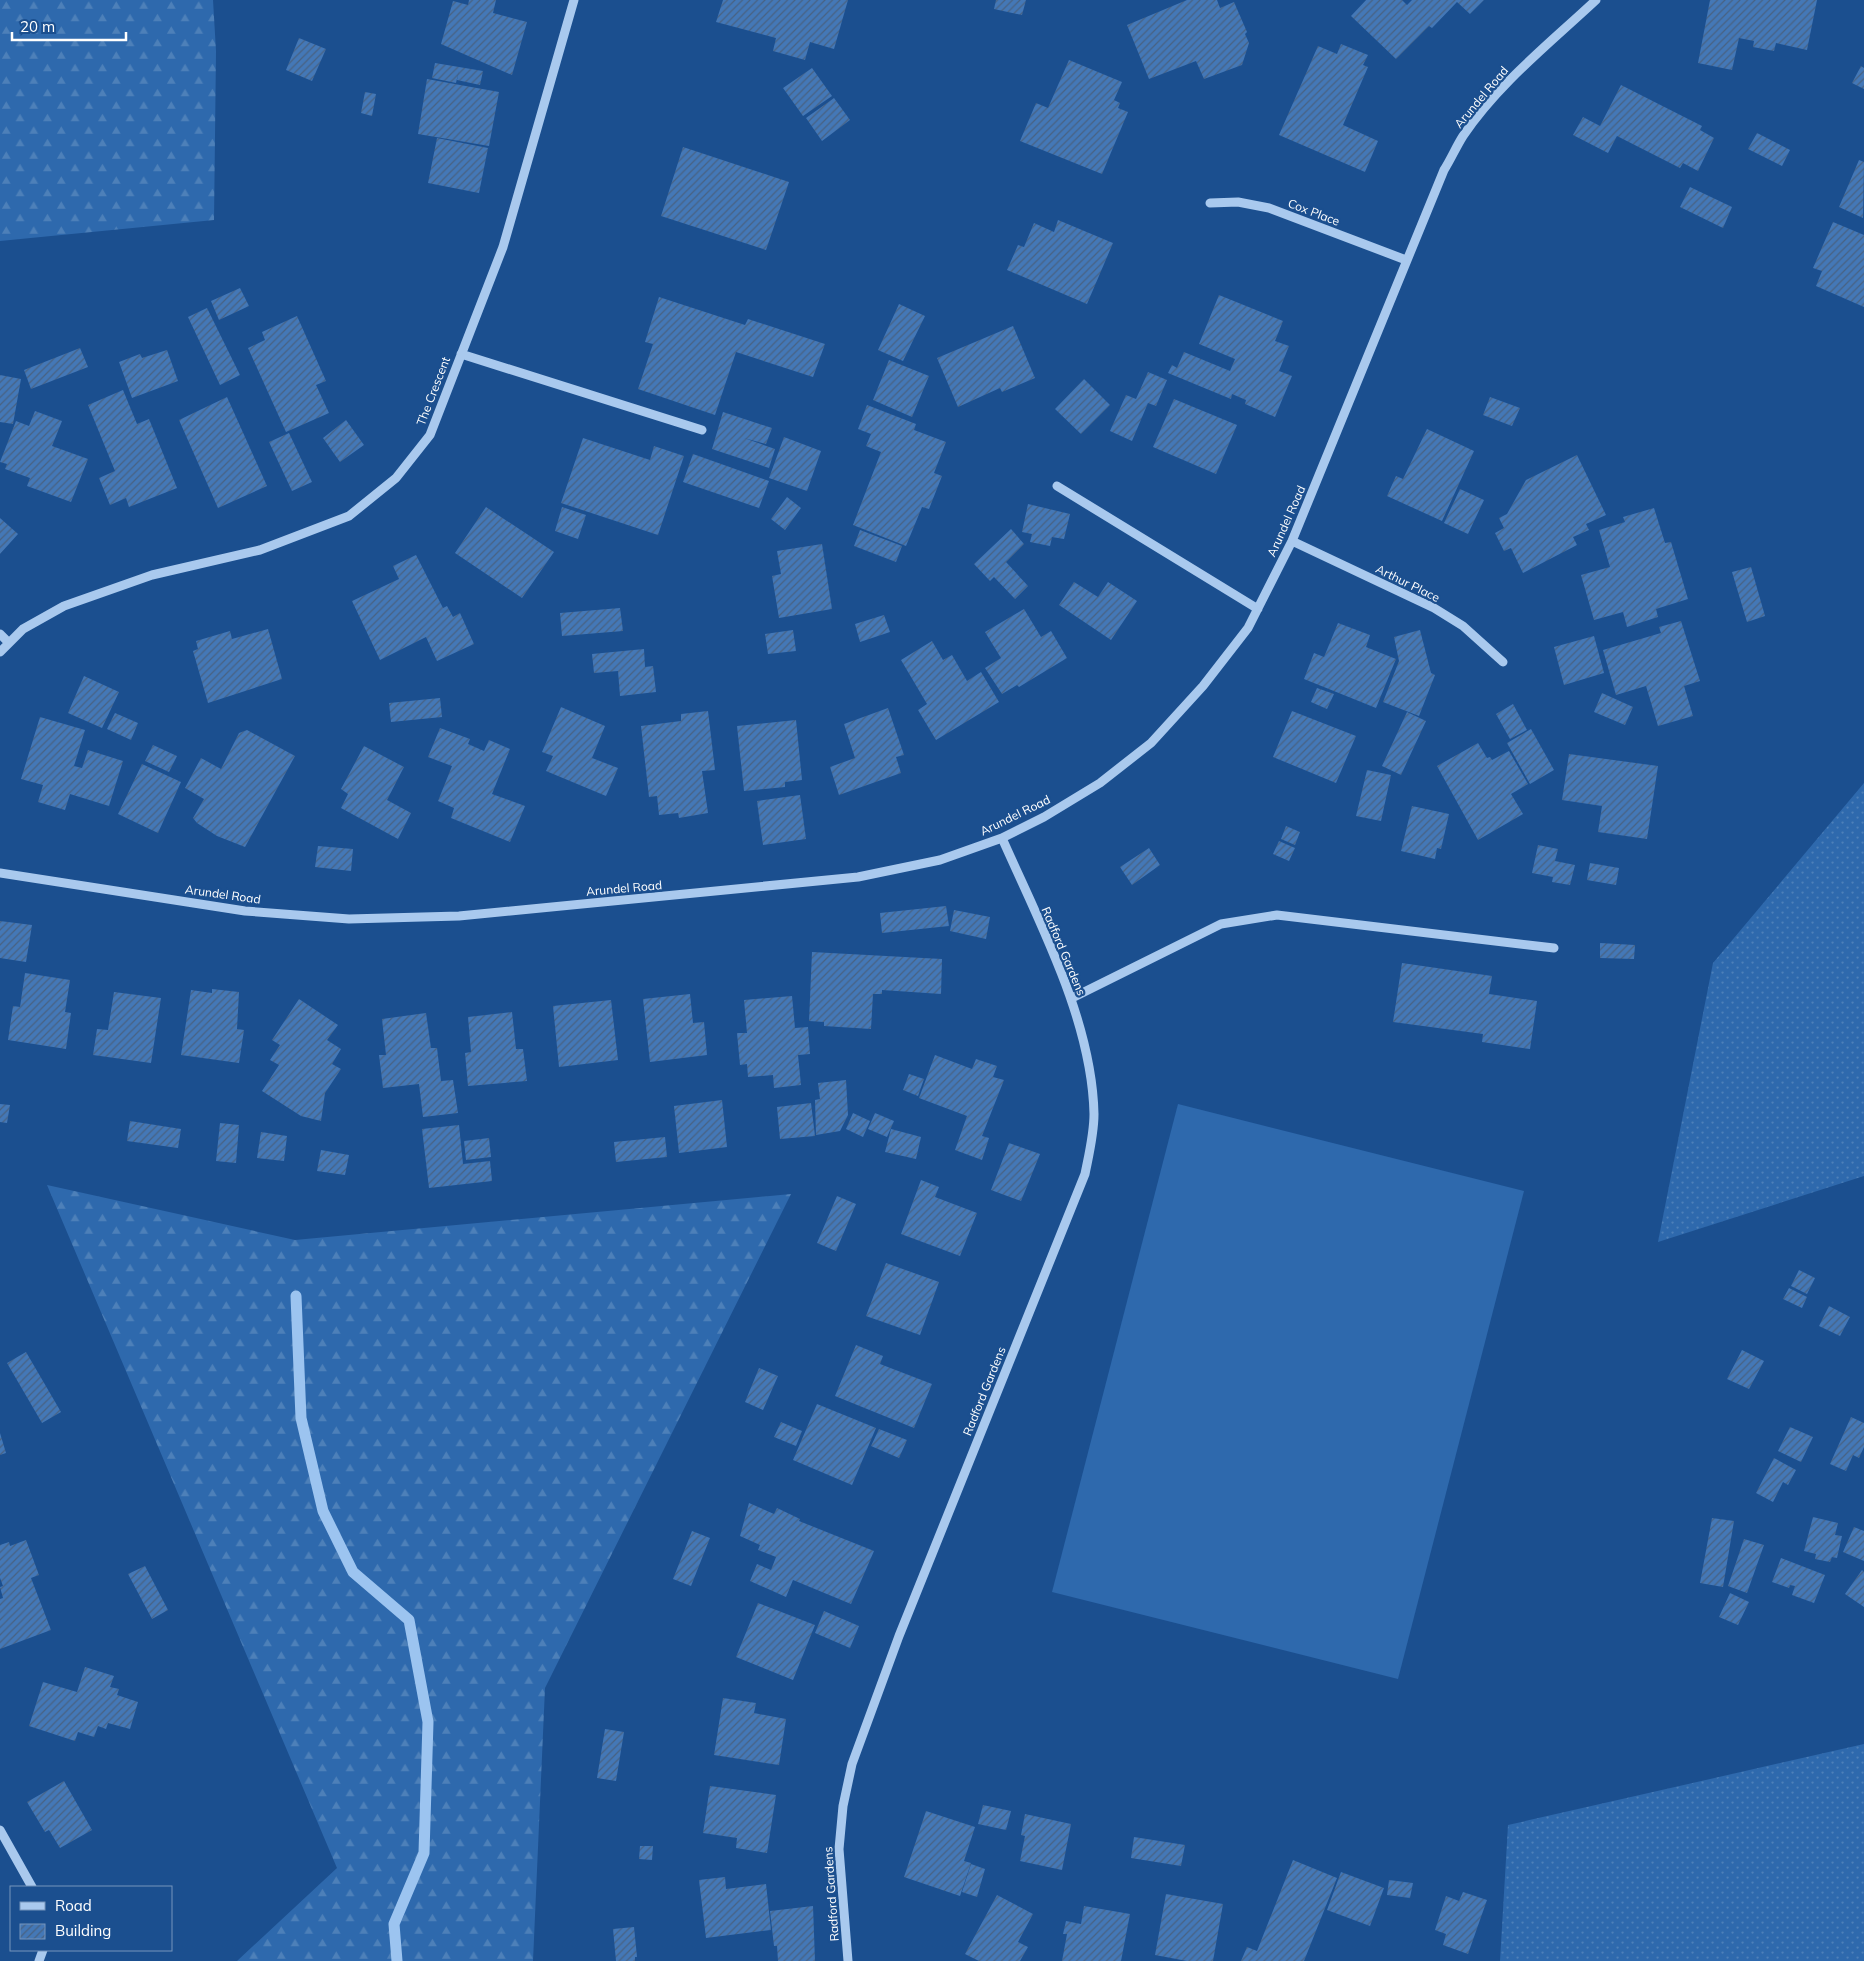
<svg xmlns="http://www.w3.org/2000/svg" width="1864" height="1961" font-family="Mulish,sans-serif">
	<defs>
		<pattern id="grass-dots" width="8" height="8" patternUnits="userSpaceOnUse" patternTransform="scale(1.25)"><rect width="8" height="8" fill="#2e69ad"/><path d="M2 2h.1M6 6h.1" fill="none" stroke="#4d80b9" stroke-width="1.8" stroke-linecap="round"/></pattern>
		<pattern id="forest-firs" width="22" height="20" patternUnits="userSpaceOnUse" patternTransform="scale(1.25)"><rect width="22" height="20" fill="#2e69ad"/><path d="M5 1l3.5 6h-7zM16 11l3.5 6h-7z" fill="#4d80b9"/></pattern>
		<pattern id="building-hatch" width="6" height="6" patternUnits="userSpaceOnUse" patternTransform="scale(1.25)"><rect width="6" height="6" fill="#4478b7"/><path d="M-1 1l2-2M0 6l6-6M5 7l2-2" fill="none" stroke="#486282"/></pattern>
	</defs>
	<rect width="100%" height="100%" fill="#1b4f8f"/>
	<path fill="url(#grass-dots)" d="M1864 783V1176L1658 1242 1713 963Z
		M1864 1744V1961H1500L1508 1825Z"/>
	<path fill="url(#forest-firs)" d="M0 0H213L216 51 214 220 0 241Z
		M47 1185 295 1240 791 1194 545 1688 533 1961H237L337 1868Z"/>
	<path fill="#2e69ad" d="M1178 1104 1524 1191 1398 1679 1052 1592Z"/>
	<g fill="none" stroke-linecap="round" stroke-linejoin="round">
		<path stroke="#9cc4f0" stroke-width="11" d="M296 1296 301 1418 323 1511 353 1572 409 1620 428 1722 424 1853 394 1924 397 1961"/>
	</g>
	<path fill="url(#building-hatch)" d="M469 0H496L493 13 527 22 512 75 441 44 453 1 468 5Z
		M723 0H848L834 49 810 42 805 60 773 51 776 38 716 22Z
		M996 0H1026L1022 15 994 9Z
		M1187 0H1217L1220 8 1234 2 1247 32 1245 34 1249 43 1242 65 1204 79 1196 61 1149 79 1127 25Z
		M1366 0H1402L1407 5 1412 0H1484L1470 14 1457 2 1432 28 1429 26 1396 59 1351 16Z
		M1710 0H1817L1807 50 1776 43 1774 51 1753 47 1754 41 1739 38 1732 70 1698 63Z
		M299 38 326 49 312 81 286 70Z
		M1341 44 1368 55 1363 65 1368 67 1343 125 1378 141 1365 172 1279 135 1318 46 1337 54Z
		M1069 60 1122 82 1114 100 1120 103 1118 108 1128 112 1102 174 1020 141 1036 103 1048 108Z
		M435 63 483 71 480 85 457 80 459 70 456 83 432 78Z
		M1861 66 1864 68V89L1852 83Z
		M812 68 832 96 803 116 783 88Z
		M427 79 499 92 489 146 418 134Z
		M1621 85 1702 126 1700 130 1714 138 1698 171 1683 163 1680 168 1617 136 1608 153 1573 135 1583 117 1600 126Z
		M365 92 376 94 372 116 361 113Z
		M834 98 850 120 822 141 806 118Z
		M1757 133 1790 150 1782 166 1748 149Z
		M437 138 488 148 479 193 428 183Z
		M683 147 789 182 766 250 661 216Z
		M1859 160 1864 162 1863 218 1839 207Z
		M1690 187 1732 207 1723 228 1680 207Z
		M1058 220 1113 243 1087 304 1007 270 1018 245 1024 247 1034 223 1054 232Z
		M1833 222 1864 235V307L1816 286 1822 271 1813 268Z
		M240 288 249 306 219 320 211 301Z
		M1219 295 1283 321 1275 341 1289 346 1279 371 1292 376 1275 417 1245 404 1246 400 1232 394 1231 399 1168 373 1172 365 1177 368 1184 352 1230 371 1235 359 1199 344Z
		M659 297 745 325 748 319 825 344 813 377 736 352 715 415 638 389 653 344 645 342Z
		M899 304 925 316 903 361 878 350Z
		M207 308 240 375 220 385 188 317Z
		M297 316 326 381 316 385 329 413 286 432 248 348 265 340 262 332Z
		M1013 326 1035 378 1002 392 1000 388 958 407 937 358Z
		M80 348 88 367 31 389 24 370Z
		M167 350 178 381 132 398 119 362 140 354 142 358Z
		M889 360 929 376 912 417 873 400Z
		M1148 372 1167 380 1156 406 1148 403 1132 441 1110 431 1126 395 1136 399Z
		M0 375 21 379 13 424 0 422Z
		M1084 379 1110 405 1081 434 1055 409Z
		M123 390 137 424 149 419 177 488 129 507 126 498 110 505 99 478 115 471 88 405Z
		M227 397 267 486 218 508 179 420Z
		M1490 397 1520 408 1512 426 1483 415Z
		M1174 399 1237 425 1216 474 1153 447Z
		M867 405 916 424 914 430 946 442 934 473 942 476 929 509 922 507 906 546 853 525 881 452 866 446 871 434 858 429Z
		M35 411 62 421 52 446 88 459 71 502 27 486 30 478 5 469 7 464 0 462 16 421 29 426Z
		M723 412 772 428 766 444 744 438 775 449 769 468 712 449Z
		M346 420 364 445 340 462 323 438Z
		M1427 429 1474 451 1442 521 1387 496 1396 476 1403 479Z
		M289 433 312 482 292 491 269 442Z
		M784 437 821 451 807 491 769 478Z
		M583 438 650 460 654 446 684 456 658 535 561 503Z
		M693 454 769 481 759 508 683 482Z
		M1577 455 1606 515 1586 524 1589 530 1573 537 1577 545 1523 573 1511 548 1504 551 1495 533 1504 528 1499 518 1507 514 1526 480Z
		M1460 489 1484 500 1468 534 1444 523Z
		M787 497 801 508 785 530 771 519Z
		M1028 504 1070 514 1064 539 1052 537 1050 546 1030 542 1032 534 1022 532Z
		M486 507 554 552 522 598 455 553Z
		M562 507 586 515 578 539 555 531Z
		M1654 508 1665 543 1671 542 1688 599 1656 609 1658 617 1627 627 1623 612 1594 620 1581 575 1610 567 1599 530 1625 522 1623 517Z
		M0 518 18 534 0 554Z
		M1011 529 1024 544 1006 562 1028 586 1015 599 994 577 990 581 974 564Z
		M860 530 902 546 896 562 854 546Z
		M822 544 832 609 779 618 772 576 781 574 777 551Z
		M416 555 443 608 447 606 453 617 460 613 474 644 437 661 426 637 380 660 352 601 399 579 393 566Z
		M1751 567 1765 616 1747 622 1732 572Z
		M1074 582 1098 597 1108 582 1137 601 1111 640 1059 605Z
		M620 608 623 631 562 636 560 613Z
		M1024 609 1041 637 1051 631 1067 658 1019 687 1017 685 1002 694 985 668 1001 658 985 632Z
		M884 615 890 632 860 642 855 624Z
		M1681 621 1700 681 1684 686 1693 716 1658 726 1646 686 1616 695 1603 650 1661 633 1659 627Z
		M1338 623 1370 635 1366 647 1396 659 1376 708 1304 679 1314 653 1324 657Z
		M268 629 282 679 208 703 193 651 198 649 196 641 230 631 232 639Z
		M793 630 796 651 768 654 765 634Z
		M1420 630 1431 673 1435 675 1419 716 1383 702 1399 661 1394 637Z
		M1594 636 1604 673 1564 685 1554 647Z
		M932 641 943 660 952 655 967 681 981 672 999 702 936 740 918 710 927 704 901 660Z
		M644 649 645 667 653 666 656 692 620 696 618 671 594 673 592 654Z
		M84 676 119 692 102 728 68 713Z
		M1317 688 1334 694 1327 709 1311 702Z
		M1602 693 1633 707 1625 725 1594 712Z
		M440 698 442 717 391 722 389 703Z
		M1513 704 1527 730 1510 739 1496 714Z
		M561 707 605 726 592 758 618 768 606 796 546 771 553 756 542 752Z
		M888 708 904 755 896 757 901 773 839 795 830 767 855 758 844 724Z
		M708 711 715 770 702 771 708 813 679 818 678 813 659 815 657 796 649 797 641 726 681 721V714Z
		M1292 711 1356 736 1336 783 1273 757Z
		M1407 712 1426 721 1401 775 1382 766Z
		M115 713 138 723 131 740 107 729Z
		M40 717 85 730 74 766 82 768 88 750 123 761 109 806 70 794 65 810 38 802 43 785 21 779Z
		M796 720 802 780 785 782V787L744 791 737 726Z
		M440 728 470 739 468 744 484 751 489 740 510 749 492 794 525 806 510 842 451 818 454 808 438 801 452 766 428 757Z
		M1531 729 1554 770 1530 784 1507 743Z
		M247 730 295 756 245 847 217 836 197 823 193 818 204 799 185 788 201 758 221 769 239 733Z
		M1478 743 1487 758 1490 757 1492 760 1509 751 1528 784 1511 794 1523 814 1478 840 1437 766Z
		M153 745 177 756 169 772 145 761Z
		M364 746 404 767 387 800 411 813 398 839 341 808 348 794 341 789Z
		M1569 754 1658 766 1647 839 1598 832 1602 806 1562 800Z
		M142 764 181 782 158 833 118 814Z
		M1367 770 1391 775 1381 821 1356 816Z
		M800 795 806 839 763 845 757 801Z
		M1412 806 1449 814 1441 849 1437 848 1435 859 1401 851Z
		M1286 826 1300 832 1295 845 1281 839Z
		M1279 841 1295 848 1289 861 1273 854Z
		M1538 845 1558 849 1555 861 1575 865 1570 885 1552 882 1553 877 1532 873Z
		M318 846 353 849 351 871 315 867Z
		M1149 848 1160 865 1132 885 1120 867Z
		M1590 863 1619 868 1616 885 1587 880Z
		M946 906 949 926 882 933 880 913Z
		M954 910 990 917 986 939 950 931Z
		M0 921 32 925 26 962 0 958Z
		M1600 943 1635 945 1634 959 1600 958Z
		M812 952 942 959 941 994 882 990V994H873L871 1029 824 1026V1022L809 1021Z
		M1402 963 1492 976 1489 994 1537 1001 1530 1049 1482 1042 1483 1034 1393 1022Z
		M25 973 70 980 65 1012 71 1013 66 1049 8 1040 13 1006 20 1007Z
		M212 989 239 992 237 1029 244 1030 239 1063 181 1055 191 990 212 993Z
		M114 992 161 998 151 1063 93 1055 97 1029 108 1030Z
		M690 994 693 1023 704 1022 707 1055 650 1062 643 999Z
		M792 996 795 1028 808 1027 810 1054 798 1055 801 1085 774 1088 773 1075 748 1077 747 1064 740 1065 737 1033H747L744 1000Z
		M299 999 338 1025 327 1040 341 1049 332 1064 341 1069 325 1093 321 1121 301 1116 262 1091 279 1065 270 1060 280 1045 272 1040Z
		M611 1000 618 1060 559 1067 553 1006Z
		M512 1012 516 1049H523L527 1081 468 1086 465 1053 471 1052 468 1017Z
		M426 1013 431 1048H437L441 1081 453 1080 458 1113 423 1117 419 1084 383 1088 379 1055H386L382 1019Z
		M935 1055 972 1069 976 1059 997 1066 993 1077 1004 1080 982 1136 989 1138 982 1160 955 1150 967 1116 919 1098Z
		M909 1074 924 1079 918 1096 903 1090Z
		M846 1080 848 1115 840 1131 816 1135 815 1100 820 1099 818 1083Z
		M722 1100 727 1147 679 1153 674 1106Z
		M811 1103 815 1136 780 1139 777 1107Z
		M0 1104 10 1105 7 1123 0 1122Z
		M853 1113 870 1121 863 1137 846 1129Z
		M875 1113 894 1121 887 1137 868 1129Z
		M130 1121 181 1129 178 1148 127 1141Z
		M220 1123 239 1125 236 1163 216 1161Z
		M459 1125 463 1164 490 1161 492 1181 429 1188 422 1129Z
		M891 1129 921 1137 916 1159 885 1152Z
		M261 1132 287 1136 284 1161 257 1158Z
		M665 1137 667 1157 616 1162 614 1142Z
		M489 1138 491 1157 466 1160 464 1141Z
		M1009 1143 1040 1154 1021 1201 991 1190Z
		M321 1150 349 1155 345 1175 317 1171Z
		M921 1180 939 1187 935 1197 977 1213 960 1256 901 1234Z
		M837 1196 856 1204 836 1251 817 1243Z
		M886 1263 939 1282 920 1335 866 1316Z
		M1799 1270 1815 1278 1807 1294 1791 1286Z
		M1789 1288 1807 1297 1802 1308 1783 1299Z
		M1829 1306 1850 1317 1840 1336 1819 1326Z
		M856 1345 883 1356 880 1364 932 1384 914 1428 835 1396Z
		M1742 1350 1764 1361 1749 1389 1727 1379Z
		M26 1352 61 1412 42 1423 7 1363Z
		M759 1368 778 1376 763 1410 745 1402Z
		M817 1404 876 1428 852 1485 793 1460Z
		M1851 1417 1864 1423V1447L1859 1458 1853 1455 1846 1471 1830 1464Z
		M781 1422 802 1431 796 1446 774 1437Z
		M1790 1427 1813 1437 1801 1462 1778 1451Z
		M879 1429 907 1440 899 1458 871 1446Z
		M0 1433 6 1453 0 1455Z
		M1774 1458 1796 1470 1788 1485 1783 1482 1773 1502 1756 1493Z
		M749 1503 774 1514 777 1508 800 1519 799 1521 874 1551 851 1604 793 1580 786 1597 750 1581 757 1564 771 1570 776 1557 758 1550 760 1545 740 1536Z
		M1813 1517 1838 1523 1835 1535 1842 1536 1837 1558 1832 1557 1830 1562 1815 1559 1816 1554 1804 1551Z
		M1712 1518 1734 1521 1723 1587 1700 1583Z
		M1854 1527 1864 1531V1561L1843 1552Z
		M692 1531 710 1538 691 1586 673 1579Z
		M1744 1539 1764 1545 1747 1593 1728 1586Z
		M26 1540 39 1575 31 1578 51 1630 0 1649V1599L3 1598 0 1587 3 1586 0 1578V1545L9 1542 10 1546Z
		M1781 1558 1825 1575 1814 1603 1792 1595 1795 1586 1790 1585 1789 1588 1772 1582Z
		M145 1566 168 1610 152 1619 128 1574Z
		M1862 1570 1864 1572V1607L1845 1594Z
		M1730 1593 1749 1602 1738 1625 1719 1617Z
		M758 1603 815 1625 793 1680 736 1657Z
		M824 1611 859 1626 850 1648 815 1633Z
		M85 1667 114 1676 110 1687 119 1689 117 1695 138 1702 130 1729 108 1723 106 1729 98 1726 94 1737 78 1732 75 1741 29 1726 43 1682 77 1692Z
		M723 1698 756 1703 754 1713 786 1719 779 1765 714 1755Z
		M605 1729 624 1732 616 1781 597 1778Z
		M64 1781 92 1830 60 1848 49 1830 45 1832 27 1802Z
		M710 1786 776 1795 767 1853 736 1848 737 1838 703 1833Z
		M983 1805 1011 1811 1006 1830 978 1824Z
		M926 1811 975 1827 964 1861 971 1863 960 1896 904 1877Z
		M1025 1814 1071 1824 1062 1870 1020 1861 1025 1836 1021 1835Z
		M1134 1837 1185 1845 1181 1866 1131 1858Z
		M640 1846H653L652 1860 639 1859Z
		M1293 1860 1337 1878 1304 1961H1241L1247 1947 1257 1951Z
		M971 1864 985 1869 977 1897 962 1892Z
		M1341 1872 1384 1888 1370 1926 1327 1910Z
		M725 1877 726 1889 766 1884 771 1930 706 1938 699 1880Z
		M1389 1880 1413 1883 1410 1898 1387 1895Z
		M1463 1892 1487 1900 1468 1954 1443 1945 1446 1934 1435 1930 1446 1896 1459 1901Z
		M1166 1894 1223 1904 1213 1961H1187L1155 1955Z
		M997 1895 1033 1914 1018 1942 1028 1947 1020 1961H979L965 1954Z
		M813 1906 815 1961H778L777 1946H774L770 1911Z
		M1084 1906 1130 1914 1121 1961H1062L1067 1934H1063L1066 1921 1081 1924Z
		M634 1927 637 1957H635V1961H616L613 1929Z"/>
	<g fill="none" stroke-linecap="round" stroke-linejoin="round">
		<path stroke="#a9c9ee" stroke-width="9" d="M1210 203 1238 202 1269 208 1406 260
			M461 354 702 430
			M1057 486 1258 609
			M1292 541 1434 608 1463 626 1503 662
			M0 634 9 643
			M0 652 23 629 64 606 152 575 260 550 349 516 396 478 430 435 503 247 574 0
			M0 873 245 911 349 919 459 916 858 877 940 860 1002 838 1044 817 1100 783 1151 743 1203 686 1248 628 1292 541 1444 170C1451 159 1456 147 1463 136 1498 84 1550 43 1596 0
			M1072 998 1221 924 1277 915 1554 948
			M0 1830 32 1887
			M39 1961 43 1950
			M848 1961 839 1849 843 1806 852 1764 899 1636 1085 1174C1089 1154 1094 1134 1094 1114 1092 1020 1039 922 1002 838"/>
	</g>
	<g text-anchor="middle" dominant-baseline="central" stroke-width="4.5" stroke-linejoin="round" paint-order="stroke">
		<g font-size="12" fill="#fff" stroke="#1b4f8f">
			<text transform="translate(1481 97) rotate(-50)">Arundel Road</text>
			<text transform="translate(1314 212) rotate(21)">Cox Place</text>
			<text transform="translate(433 391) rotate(-69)">The Crescent</text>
			<text transform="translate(1286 521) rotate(-66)">Arundel Road</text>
			<text transform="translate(1408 583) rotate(26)">Arthur Place</text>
			<text transform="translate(1015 815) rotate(-26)">Arundel Road</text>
			<text transform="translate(624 888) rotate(-5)">Arundel Road</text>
			<text transform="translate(223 894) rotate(8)">Arundel Road</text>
			<text transform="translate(1064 951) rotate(67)">Radford Gardens</text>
			<text transform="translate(984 1391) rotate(-68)">Radford Gardens</text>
			<text transform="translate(831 1894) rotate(-94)">Radford Gardens</text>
		</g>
	</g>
	<rect x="10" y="1886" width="162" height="65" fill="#1b4f8f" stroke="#7695bc"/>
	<rect x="20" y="1902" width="25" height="8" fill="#a9c9ee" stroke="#7695bc"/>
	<text x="55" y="1911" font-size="15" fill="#ffffff">Road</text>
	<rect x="20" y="1924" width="25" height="15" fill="url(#building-hatch)" stroke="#7695bc"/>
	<text x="55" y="1936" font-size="15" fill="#ffffff">Building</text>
	<path d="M12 32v8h114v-8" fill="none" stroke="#ffffff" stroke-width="2.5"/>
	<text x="20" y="32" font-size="15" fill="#ffffff" stroke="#1b4f8f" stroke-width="4" paint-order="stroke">20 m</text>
</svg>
